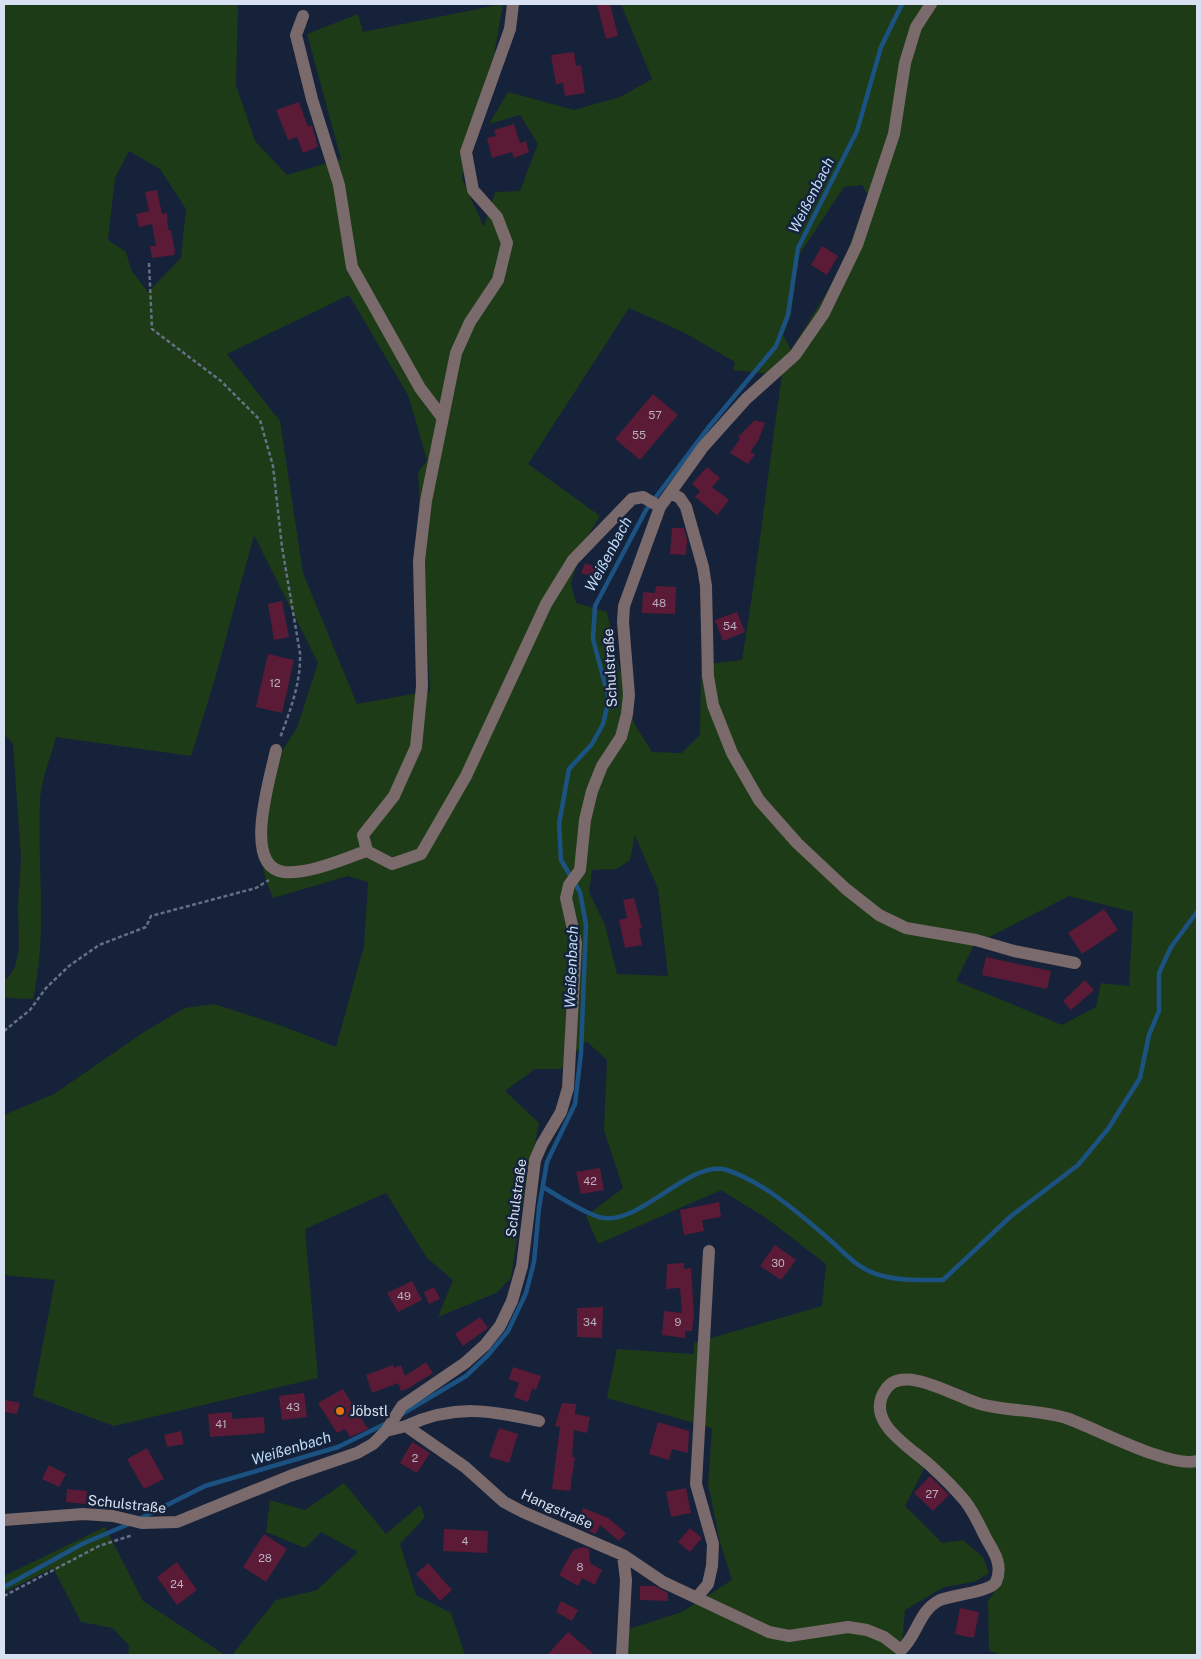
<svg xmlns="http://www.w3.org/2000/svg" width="1201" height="1659" font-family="'Public Sans',sans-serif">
	<rect width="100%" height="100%" fill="#15223a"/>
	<path fill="#1e3b17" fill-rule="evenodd" d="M4 4H238L236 85 255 141 287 175 341 159 307 34 358 14 363 32 503 4 494 55 467 134 462 179 484 227 495 192 520 191 538 144 520 115 489 124 508 92 574 110 620 97 652 79 621 4H1197V1655H1003L989 1651 988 1601 1002 1579V1559L929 1459 905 1506 942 1543 963 1540 983 1557 989 1573 974 1582 944 1587 905 1610 901 1655H614L629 1629 682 1612 732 1580 720 1542 708 1484 712 1428 607 1398 617 1349 694 1354V1343L822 1306 826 1264 766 1218 721 1190 598 1244 586 1216 623 1188 604 1130 607 1060 586 1041 561 1069H535L505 1091 539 1123 520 1218 511 1278 496 1293 438 1317 453 1280 427 1258 386 1193 305 1229 318 1378 114 1426 33 1396 55 1280 4 1275V1115L54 1094 144 1032 185 1008 214 1004 282 1026 336 1047 364 946 368 882 348 876 273 898 267 883 256 842 272 766 297 728 318 663 254 535 214 682 191 756 56 737C51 757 41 780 40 800 37 869 48 930 33 999L4 998V977L7 979 15 967 19 949 18 905 21 858 13 744 4 734ZM129 151 160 169 186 209 181 258 148 292 131 270 126 252 108 240 115 178ZM862 185 868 195 840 271 791 350 783 335 791 314 799 255 844 187ZM349 295 408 395 427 460 418 473 430 691 357 704 303 573 280 421 227 354ZM629 308 685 333 735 362 733 370 782 375C768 470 758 565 742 660L701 665 700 735 682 753 652 752 634 723 617 659 607 612 576 603 571 583 582 546 600 516 528 464ZM635 835 658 889 668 976 617 974 605 925 589 892 592 870 617 869 630 860ZM1069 896 1133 912 1129 986 1101 983 1096 1007 1062 1025 956 981 974 945Z
		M344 1483 386 1534 420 1505 425 1517 400 1544 416 1595 451 1613 465 1655H232L276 1600 317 1590 358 1552 321 1532 305 1548 266 1532 270 1500 305 1510Z
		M105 1527 143 1601 225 1655H128L129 1646 113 1628 81 1622 53 1568 4 1592V1576Z"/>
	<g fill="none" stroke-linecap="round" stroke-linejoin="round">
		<path stroke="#1c5282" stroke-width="4.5" d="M543 1187C560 1197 580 1211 599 1217 637 1229 690 1158 727 1170 765 1183 800 1214 830 1240 846 1254 858 1269 879 1275 899 1281 922 1280 943 1280L1010 1217 1078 1165 1108 1129 1140 1078 1149 1035 1159 1011V973L1171 947 1197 912
			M402 1414 466 1376 488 1355 508 1331 526 1293 534 1262 539 1208 547 1162 575 1104 581 1053 586 925 580 892 561 860 559 824 569 769 592 744 603 724 609 699 593 639 595 606 646 510 708 428 776 346 788 315 798 248 857 131 881 47 902 4
			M139 1519 205 1486 338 1447 387 1423
			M4 1587 82 1544 129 1524"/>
	</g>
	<path fill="#5b1b36" d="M597 4H610L618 36 606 39Z
		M574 52 576 66 581 65 585 93 565 96 563 83 556 84 551 55Z
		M299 102 308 127 312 125 318 147 303 153 297 137 288 140 276 110Z
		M514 124 520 143 526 141 529 152 514 158 512 152 492 158 487 138 496 136 494 130Z
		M157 190 162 214 167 213 168 230H171L175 251 174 255 152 258 150 246H156L152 224 139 227 136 214 149 211 145 192Z
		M822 246 838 256 827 275 811 265Z
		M653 394 678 415 640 460 615 439Z
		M755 420 765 423 758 441 750 452 755 454 748 464 730 453 740 439 738 437Z
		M707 467 720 478 712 487 729 500 717 515 695 497 700 491 692 484Z
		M672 528H684L687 540 686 555 670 554Z
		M585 563 600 569 597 579 581 573Z
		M656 586 676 587 675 614 642 613 643 592 655 593Z
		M282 601 289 637 274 640 268 604Z
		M737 612 745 632 723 641 715 620Z
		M268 654 294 660 282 713 256 707Z
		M634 898 642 928 639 929 642 945 625 948 619 920 627 918 623 900Z
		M1104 909 1118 930 1082 954 1068 933Z
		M986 957 1051 971 1047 989 982 975Z
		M1085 980 1094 990 1071 1010 1063 1001Z
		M600 1168 604 1190 581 1194 576 1172Z
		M719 1202 721 1217 702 1220 704 1231 684 1235 680 1210Z
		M775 1245 796 1260 781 1280 760 1266Z
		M684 1263V1269L691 1268 694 1314 692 1331H685V1338L662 1335 664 1311 682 1313 680 1288 666 1289 667 1264Z
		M412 1281 422 1300 398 1312 387 1293Z
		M434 1287 440 1299 429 1304 424 1292Z
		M603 1307 602 1338 577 1337V1308Z
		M480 1317 488 1328 463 1346 455 1334Z
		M426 1362 433 1373 407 1389 401 1391 398 1383 372 1393 366 1375 393 1365 394 1368 401 1365 405 1376Z
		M513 1367 541 1376 536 1390 532 1389 528 1402 514 1397 519 1383 509 1379Z
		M343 1389 368 1429 350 1437 345 1429 337 1433 318 1403Z
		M304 1393 307 1417 282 1420 279 1396Z
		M5 1400 20 1403 17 1414 4 1412Z
		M562 1403 576 1404 575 1414 590 1417 587 1433 574 1430 572 1457H575L570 1491 552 1489 560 1427 555 1426Z
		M232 1412V1419L264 1417 265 1433 210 1437 208 1414Z
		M658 1422 689 1431 688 1453 672 1449 669 1460 649 1454Z
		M499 1428 518 1434 509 1463 489 1457Z
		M181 1431 184 1444 167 1447 164 1435Z
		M412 1442 430 1453 417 1473 400 1463Z
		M147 1448 164 1479 144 1489 127 1459Z
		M49 1465 66 1474 59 1487 42 1479Z
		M930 1476 949 1495 933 1511 914 1493Z
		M686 1488 691 1513 671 1517 666 1492Z
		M67 1489 87 1491 86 1504 66 1502Z
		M583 1508 608 1518 626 1533 619 1541 600 1525 596 1534 577 1526Z
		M690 1528 702 1538 690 1552 678 1542Z
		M444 1529 488 1531 487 1553 443 1551Z
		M264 1534 287 1549 266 1582 243 1567Z
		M583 1547 589 1549 590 1563 602 1570 595 1585 582 1578 578 1586 559 1575 573 1550Z
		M177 1562 197 1590 177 1605 157 1577Z
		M428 1563 452 1590 440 1601 416 1574Z
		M640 1586H655L668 1593V1601L640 1600Z
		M561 1601 578 1610 572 1621 556 1612Z
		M960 1608 979 1612 974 1638 955 1634Z
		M568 1632 595 1655H547Z"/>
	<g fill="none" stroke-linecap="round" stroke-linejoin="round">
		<path stroke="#657085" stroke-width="2.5" stroke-dasharray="4 2.5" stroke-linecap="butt" d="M149 263 152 329 221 381 260 420 273 466 282 547 300 653C301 683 290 711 280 738
			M4 1031 30 1010 46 988 69 966 99 945 146 927 151 916 256 888 269 880
			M4 1596 99 1546 133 1535"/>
		<path stroke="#7b6a6b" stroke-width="12" d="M303 16 296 35 312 99 339 185 352 267 420 388 442 417
			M671 493 680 498 686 507 703 567 706 586 708 676 713 705 732 753 759 800 797 843 846 889 879 915 906 928 976 940 1014 951 1075 963
			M276 750C271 776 241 867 284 872 311 874 342 859 367 851L392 864 421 854 466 776 546 604 573 560 632 499 643 497 660 507
			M367 851 363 835 394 796 416 747 422 686 419 561 426 501 456 353 470 322 498 280 507 243 497 217 473 190 466 152 510 29 513 4
			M406 1426C454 1404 489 1410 539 1421
			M386 1431 406 1426 465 1467 504 1502 523 1512 623 1555 663 1582 769 1632 789 1636 848 1627 867 1630 884 1637 901 1650C918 1635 918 1611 940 1600 952 1595 990 1592 996 1582 1003 1566 995 1553 987 1540 980 1527 974 1512 965 1501 955 1489 944 1478 933 1468 914 1449 862 1423 886 1389 903 1363 958 1398 980 1404 1009 1412 1040 1409 1069 1419 1099 1430 1170 1468 1197 1461
			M4 1520 83 1514 113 1516 142 1523 177 1522 290 1476 357 1453 373 1444 386 1431 402 1406 465 1363 485 1345 500 1326 512 1301 522 1266 535 1160 542 1144 561 1112 568 1088 576 943 566 898 569 885 580 870 585 820 592 791 602 766 621 737 627 714 629 695 623 622 624 606 660 507 703 447 746 399 795 355 824 313 857 245 894 134 905 63 916 27 931 4
			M698 1596 708 1584 712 1566 713 1544 696 1484 709 1251
			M622 1655 626 1580 623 1555"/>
	</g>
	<circle fill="#e8710a" stroke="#15223a" stroke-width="2" cx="340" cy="1411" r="5"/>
	<g text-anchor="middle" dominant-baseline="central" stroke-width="5" stroke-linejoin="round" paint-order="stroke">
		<g font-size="11" fill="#b9b0c2">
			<text x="655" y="415">57</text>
			<text x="639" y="435">55</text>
			<text x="659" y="603">48</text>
			<text x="730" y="626">54</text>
			<text x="275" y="683">12</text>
			<text x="590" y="1181">42</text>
			<text x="778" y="1263">30</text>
			<text x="404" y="1296">49</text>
			<text x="590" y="1322">34</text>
			<text x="678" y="1322">9</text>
			<text x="293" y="1407">43</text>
			<text x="221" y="1424">41</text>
			<text x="415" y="1458">2</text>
			<text x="932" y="1494">27</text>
			<text x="465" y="1541">4</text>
			<text x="265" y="1558">28</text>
			<text x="580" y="1567">8</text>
			<text x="177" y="1584">24</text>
		</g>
		<g font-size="14" fill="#d8e1f1" stroke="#15223a">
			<text transform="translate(610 668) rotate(-93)">Schulstraße</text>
			<text transform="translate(516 1198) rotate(-82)">Schulstraße</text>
			<text transform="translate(127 1504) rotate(6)">Schulstraße</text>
			<text transform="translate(557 1509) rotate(24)">Hangstraße</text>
		</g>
		<g font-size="14" fill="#d8e1f1" stroke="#15223a" text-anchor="start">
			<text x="350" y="1411">Jöbstl</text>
		</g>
		<g font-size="15" font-style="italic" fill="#bfdcf9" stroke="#15223a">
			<text transform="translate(811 195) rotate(-63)">Weißenbach</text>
			<text transform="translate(608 554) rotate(-62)">Weißenbach</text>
			<text transform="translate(571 967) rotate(-88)">Weißenbach</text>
			<text transform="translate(291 1448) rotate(-17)">Weißenbach</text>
		</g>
	</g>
	<rect width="1201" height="1659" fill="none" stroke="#d8e1f1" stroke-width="10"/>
</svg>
